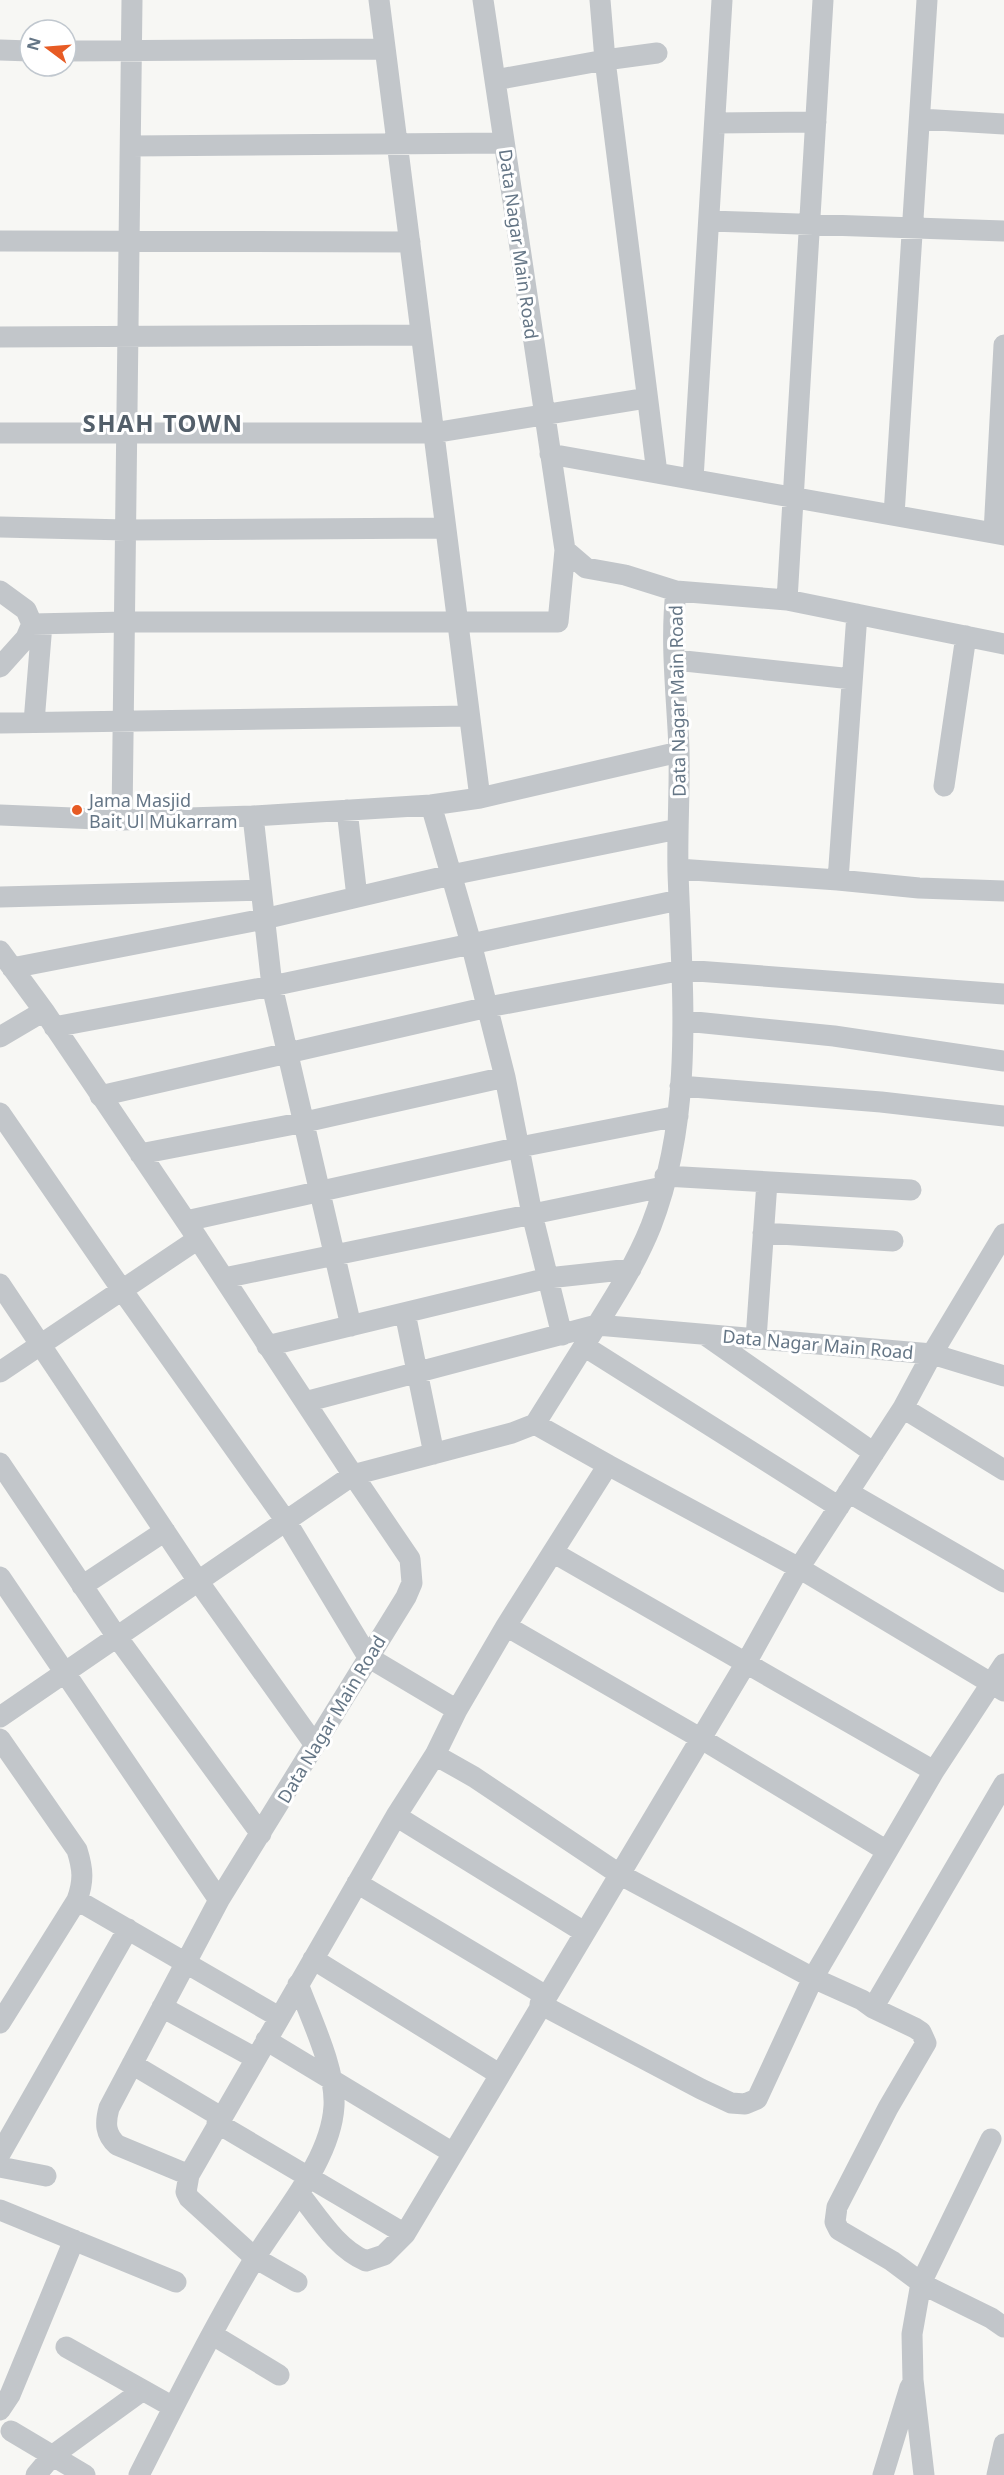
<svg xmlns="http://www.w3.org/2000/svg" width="1004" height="2475" font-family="'Noto Sans',sans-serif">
	<rect width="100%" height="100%" fill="#f7f7f4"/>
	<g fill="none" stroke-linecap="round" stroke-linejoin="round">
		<path stroke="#c2c6ca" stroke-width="21" d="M379 0 480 798
			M600 0 605 60 657 53
			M0 50 30 51
			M66 51 385 49
			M495 80 605 60 657 473
			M920 119 1004 124
			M715 123 816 122
			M131 146 504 143
			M709 221 1004 231
			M0 241 410 242
			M0 337 421 335
			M0 433H433L647 398
			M550 454 1004 535
			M693 479 722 0
			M894 515 927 0
			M0 527 126 530 445 528
			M994 533 1004 345
			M0 591 26 610 32 624 26 638 0 667
			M676 591 787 600 1004 644
			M787 600 823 0
			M32 624 125 622H558L565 550
			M675 660 852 679
			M34 722 42 624
			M0 723 469 716
			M944 786 966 636
			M431 805 471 943 505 1077 532 1214 562 1335
			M347 810 357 897
			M0 815 122 820 253 816 431 805 480 798 679 752
			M253 816 272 986 351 1326
			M122 820 132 0
			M678 869 838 880 857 614
			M838 880 919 888 1004 891
			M0 897 261 890
			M0 951 44 1011 198 1239 0 1372
			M12 968 264 919 451 875 678 829
			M685 1021 834 1036 1004 1061
			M54 1027 272 986 679 900
			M0 1037 44 1011
			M680 1086 881 1102 1004 1116
			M100 1096 488 1007 683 970 1004 994
			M0 1113 122 1290 286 1521 368 1657 457 1710
			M140 1154 305 1122 505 1077
			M665 1176 911 1190
			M186 1221 520 1147 678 1116
			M763 1233 893 1241
			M1004 1234 932 1354 1004 1376
			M224 1278 663 1187
			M0 1284 198 1581 315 1745
			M405 1313 434 1454
			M705 1335 874 1453
			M756 1339 767 1182
			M267 1346 548 1278 631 1269
			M584 1346 839 1507
			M903 1408 1004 1470
			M535 1424 608 1465
			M0 1463 117 1637 261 1834
			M848 1492 1004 1582
			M554 1553 934 1771
			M0 1577 219 1900
			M82 1586 165 1531
			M506 1626 700 1738 887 1851
			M0 1717 353 1475 198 1239
			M0 1739 77 1850C83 1869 84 1881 77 1900
			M435 1755 474 1777 619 1874 813 1978 862 2000 873 2008 915 2028 921 2032 926 2043 888 2108 837 2207 835 2222 839 2230 892 2261 924 2285 991 2318 1004 2327
			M396 1816 584 1932
			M357 1883 546 1996
			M313 1959 499 2074
			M540 2004 701 2089 731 2103 745 2104 757 2099 813 1978 934 1771 1004 1664
			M162 2007 255 2058
			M873 2008 1004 1784
			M0 2023 77 1900 279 2017
			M266 2040 453 2153
			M132 2064 221 2117
			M217 2123 405 2234
			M0 2154 128 1929
			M0 2167 46 2176
			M189 2175 117 2145C105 2134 105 2123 109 2108L219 1900 406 1597 412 1583 410 1559 353 1475 512 1433 535 1424 597 1325 305 1402
			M299 2193C318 2217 337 2249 366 2261L384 2255 405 2234 746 1663 799 1568 903 1408 932 1354 597 1325C617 1293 637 1261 651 1226 695 1113 682 990 678 872 677 831 680 790 679 749 677 697 670 643 676 591L625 575 586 568 565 550 483 0
			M0 2210 176 2282
			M297 2282 255 2258 189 2198 186 2192 189 2175 396 1816 435 1755 457 1710 506 1626 608 1465 799 1568 1004 1691
			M213 2335 279 2375
			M66 2347 173 2407
			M0 2410 10 2395 74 2240
			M11 2431 85 2475
			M36 2475 52 2456 143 2390
			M139 2475C176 2402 213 2328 255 2258 282 2214 331 2160 334 2106 336 2070 311 2019 298 1984
			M883 2475 910 2387
			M924 2475 913 2380 912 2334 921 2283 991 2139
			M997 2475 1004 2444"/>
	</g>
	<circle fill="#e75b24" stroke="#fff" stroke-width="2" cx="77" cy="810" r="6"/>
	<g text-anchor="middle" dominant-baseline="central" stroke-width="6" stroke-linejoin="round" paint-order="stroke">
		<g font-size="18" fill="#657686" stroke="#fff">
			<text transform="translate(519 244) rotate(82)">Data Nagar Main Road</text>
			<text transform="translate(677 701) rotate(-91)">Data Nagar Main Road</text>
			<text transform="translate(818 1344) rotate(5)">Data Nagar Main Road</text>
			<text transform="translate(331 1719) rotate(-59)">Data Nagar Main Road</text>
		</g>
		<g font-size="18" fill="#657686" stroke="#fff" text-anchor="start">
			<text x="89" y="800">Jama Masjid<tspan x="89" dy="21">Bait Ul Mukarram</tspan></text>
		</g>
		<g font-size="24" font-weight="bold" letter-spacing="1.5" fill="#535f6a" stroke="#fff">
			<text x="163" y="422">SHAH TOWN</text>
		</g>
	</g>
	<g transform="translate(48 48) rotate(286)"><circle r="28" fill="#ffffff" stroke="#c1c8cf" stroke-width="1.5"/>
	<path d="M0-4.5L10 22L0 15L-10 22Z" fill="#e75b24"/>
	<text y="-9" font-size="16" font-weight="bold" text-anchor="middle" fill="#657686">N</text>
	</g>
</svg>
